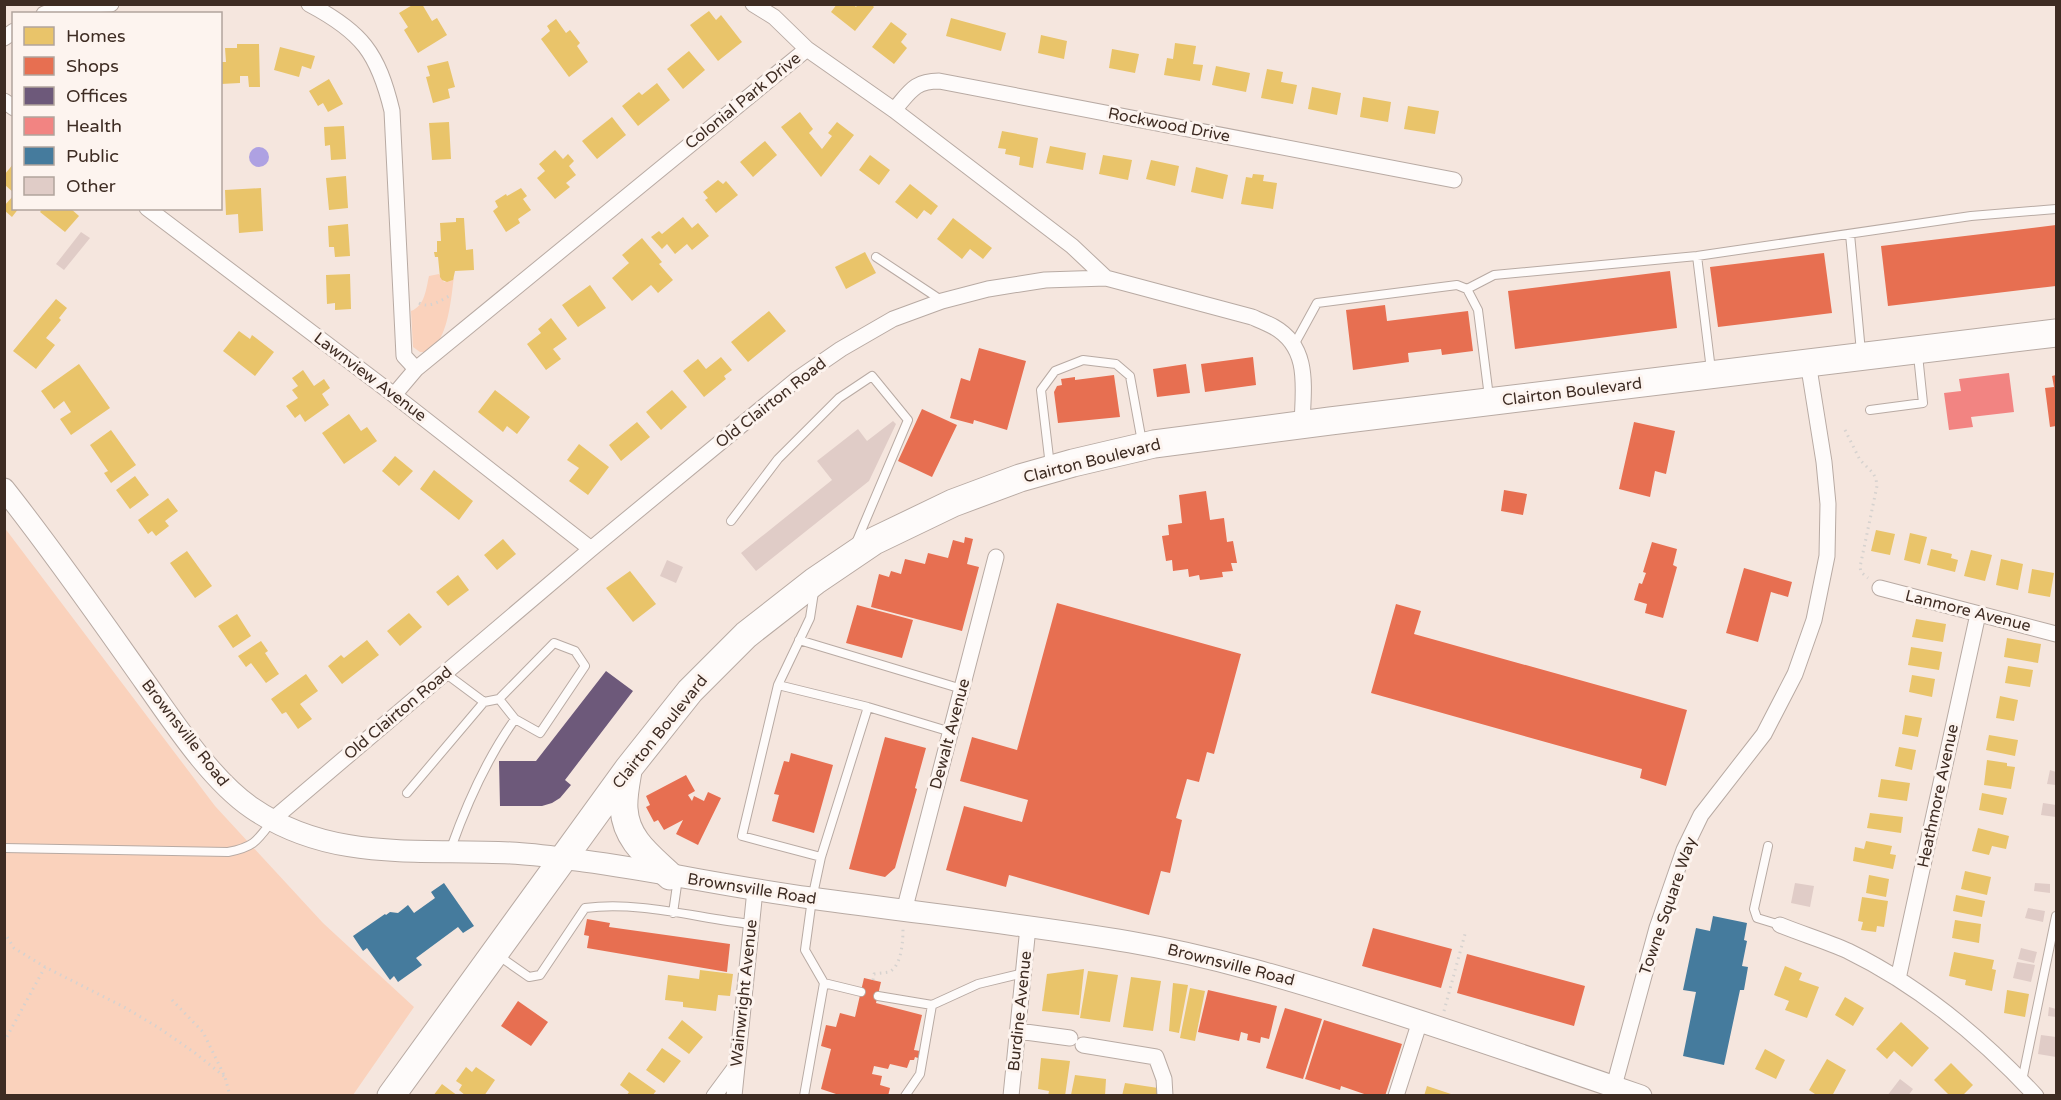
<svg xmlns="http://www.w3.org/2000/svg" width="2061" height="1100" font-family="'Varela Round',sans-serif">
	<rect width="100%" height="100%" fill="#f5e6de"/>
	<path fill="#fad2bc" d="M439 274 444 282 451 281 454 277C451 297 448 354 420 352L413 347 411 311C425 306 426 289 429 276Z
		M4 527 215 806 323 923 414 1007 353 1095H5Z"/>
	<path fill="#aea1e2" d="M249 157a10 10 0 1 1 20 0a10 10 0 1 1-20 0Z"/>
	<path fill="#e9c46a" d="M414 4H422L432 21 437 18 447 35 418 53 404 30 408 27 399 13Z
		M837 4H853L856 7 858 4H871L874 7 855 31 831 12Z
		M709 11 716 20 721 15 742 42 718 61 690 25Z
		M951 18 1006 33 1001 51 946 36Z
		M556 19 566 33 570 30 580 43 577 46 588 62 569 77 541 39 550 31 547 26Z
		M891 22 907 34 901 42 907 48 894 64 872 47Z
		M1041 35 1067 41 1064 59 1038 53Z
		M1175 43 1196 46 1193 64 1203 65 1200 81 1164 75 1167 58 1173 59Z
		M237 44H259L260 87H249L248 76H240V83L221 84 220 62H226L225 48H237Z
		M280 47 315 56 311 69 302 66 299 77 274 70Z
		M1112 49 1139 54 1135 73 1109 68Z
		M689 51 705 70 683 89 667 69Z
		M448 61 455 87 448 89 450 98 433 103 426 77 430 76 427 66Z
		M1216 66 1250 73 1246 92 1212 85Z
		M1267 69 1283 72 1281 82 1297 85 1293 104 1261 98Z
		M329 79 343 104 328 112 323 103 318 106 309 91Z
		M657 83 670 100 638 126 622 106 639 92 642 95Z
		M1312 87 1341 93 1337 115 1308 109Z
		M1363 97 1391 102 1388 122 1360 117Z
		M1408 106 1439 111 1435 134 1404 129Z
		M800 112 813 129 809 133 822 149 832 136 828 133 837 122 854 135 821 177 781 127Z
		M612 117 626 135 597 159 582 141Z
		M449 122 451 159 432 160 429 123Z
		M344 126 346 159 331 160 330 145 325 146 324 127Z
		M1002 131 1038 138 1033 168 1019 165 1020 157 1005 154 1006 149 998 148Z
		M765 141 777 155 753 177 740 162Z
		M1050 146 1086 153 1083 170 1046 163Z
		M555 150 563 159 568 154 574 161 569 166 576 175 566 183 570 187 555 199 537 178 545 171 539 164Z
		M870 155 890 170 879 185 859 170Z
		M1103 155 1132 160 1128 180 1099 174Z
		M1151 160 1179 166 1175 186 1146 179Z
		M14 163V193L5 185V174Z
		M1196 167 1228 175 1223 199 1191 192Z
		M1253 174 1264 175 1263 181 1277 183 1273 209 1241 204 1246 177 1252 178Z
		M346 176 348 208 329 210 326 178Z
		M718 180 723 184 726 181 738 195 716 213 705 200 708 198 703 192Z
		M910 184 938 206 931 215 924 210 917 219 895 202Z
		M261 188 263 231 239 233 238 214 226 215 225 190Z
		M521 188 527 196 523 199 531 210 518 219 520 223 506 232 493 211 498 207 495 201 506 194 507 196Z
		M14 195V208H19L12 217 4 210V206Z
		M43 208H70L79 216 65 232 40 212Z
		M683 217 692 228 698 223 709 236 692 250 687 244 675 254 667 244 662 249 651 237 659 231 662 234Z
		M456 218H464L466 250 473 249 474 270 455 271 453 280 447 282 442 280 440 277 438 257H435L434 252H437V241H441L440 223 456 222Z
		M953 218 992 248 983 259 970 249 962 259 937 239Z
		M348 224 350 256 335 257 334 247H329L328 226Z
		M642 238 662 262 659 264 673 280 658 293 651 285 632 301 612 278 629 263 622 255Z
		M865 252 876 273 846 289 835 267Z
		M350 274 351 309 335 310V303L327 304 326 275Z
		M590 285 606 308 578 327 562 305Z
		M56 299 67 308 59 318 61 320 46 338 55 345 36 369 13 351Z
		M769 311 786 331 748 362 731 342Z
		M551 318 567 339 553 349 561 359 546 370 527 344 541 333 538 329Z
		M239 331 250 339 252 335 274 352 255 376 223 351Z
		M721 357 732 370 724 376 726 379 704 397 683 371 698 359 706 369Z
		M79 364 110 408 71 435 60 419 71 412 64 401 54 409 41 391Z
		M303 370 314 386 324 379 330 388 322 394 329 405 305 422 300 414 295 418 286 406 298 398 292 390 298 386 292 378Z
		M495 390 530 417 517 434 507 426 503 432 478 412Z
		M672 390 687 407 661 430 646 412Z
		M349 414 361 431 367 427 377 441 344 464 322 433Z
		M637 422 650 437 621 461 609 445Z
		M111 430 136 465 111 483 104 473 108 471 90 445Z
		M579 444 609 467 588 495 569 481 579 468 567 460Z
		M395 456 413 471 399 486 382 471Z
		M434 470 473 501 459 520 420 489Z
		M135 476 149 495 130 509 116 490Z
		M168 498 178 511 165 521 169 526 156 536 152 531 148 534 138 520Z
		M1876 530 1895 534 1890 555 1871 551Z
		M1910 533 1927 537 1920 564 1904 560Z
		M503 539 516 554 497 570 484 555Z
		M1931 549 1952 554 1951 558 1958 560 1955 572 1927 565Z
		M1971 550 1992 555 1985 581 1964 576Z
		M187 551 212 586 195 598 170 563Z
		M2001 559 2023 564 2018 590 1996 585Z
		M2032 569 2054 573 2050 597 2028 593Z
		M630 571 656 604 633 622 606 588Z
		M458 575 469 590 448 606 436 592Z
		M409 613 422 627 400 646 387 631Z
		M237 614 251 636 233 648 218 626Z
		M1916 619 1946 624 1943 642 1912 637Z
		M2007 638 2041 644 2038 663 2004 657Z
		M367 640 379 655 342 684 328 666 341 655 344 658Z
		M261 641 268 651 265 653 279 674 266 683 251 663 246 667 238 656Z
		M1911 647 1942 652 1939 670 1908 665Z
		M2008 666 2033 670 2030 687 2005 683Z
		M306 674 318 691 300 704 312 719 298 729 286 712 282 714 271 699Z
		M1912 675 1935 679 1932 697 1909 692Z
		M2000 696 2018 700 2014 721 1996 718Z
		M1905 715 1922 718 1918 737 1902 734Z
		M1989 735 2018 740 2015 756 1986 750Z
		M1899 747 1916 750 1912 770 1895 766Z
		M1987 760 2007 763V766L2015 767 2011 789 1984 785Z
		M1881 779 1910 783 1907 801 1878 797Z
		M1982 793 2007 798 2003 815 1979 810Z
		M1870 813 1903 817 1901 833 1867 828Z
		M1978 828 2009 836 2006 849 1992 846 1989 855 1972 851Z
		M1866 841 1892 846 1890 854 1896 855 1893 869 1853 861 1855 847 1864 849Z
		M1965 871 1991 877 1987 895 1961 889Z
		M1869 875 1889 879 1886 897 1866 893Z
		M1956 895 1985 901 1982 917 1953 911Z
		M1862 897 1888 901 1884 927 1877 926 1876 932 1861 930 1863 922 1858 921Z
		M1955 920 1981 924 1979 943 1952 938Z
		M1954 952 1994 960 1992 969 1996 970 1992 991 1965 985 1966 980 1949 976Z
		M1785 966 1802 973 1799 980 1819 987 1807 1018 1785 1010 1789 1001 1774 995Z
		M1084 969 1079 1015 1042 1011 1047 974Z
		M700 970 733 974 730 996 718 995 716 1011 683 1007V1002L665 1000 668 975 699 979Z
		M1088 971 1118 975 1110 1022 1080 1018Z
		M1131 977 1161 981 1153 1031 1123 1027Z
		M1173 983 1188 985 1179 1033 1169 1031Z
		M1190 988 1205 991 1195 1041 1180 1038Z
		M2007 990 2029 994 2025 1017 2004 1013Z
		M1845 997 1864 1008 1853 1026 1835 1015Z
		M682 1020 703 1037 689 1054 668 1038Z
		M1901 1022 1929 1048 1912 1067 1894 1051 1887 1059 1876 1049Z
		M662 1048 681 1061 664 1083 646 1070Z
		M1765 1049 1785 1060 1776 1079 1755 1069Z
		M1041 1058 1070 1061 1065 1096H1048L1049 1091 1038 1089Z
		M1827 1059 1846 1070 1832 1096H1818L1809 1090Z
		M1951 1063 1973 1085 1962 1096H1950L1934 1080Z
		M466 1067 472 1072 476 1067 495 1080 484 1096H466L459 1090 462 1085 456 1081Z
		M629 1072 656 1091 652 1096H626L629 1092 620 1085Z
		M1075 1075 1106 1079 1105 1096 1071 1095Z
		M1125 1083 1158 1088 1157 1096H1122Z
		M442 1084 458 1096H433Z
		M1427 1086 1454 1095V1096H1424Z"/>
	<path fill="#e76f51" d="M2056 225V286L1888 306 1881 246Z
		M1824 253 1832 313 1718 327 1710 267Z
		M1670 271 1677 328 1515 349 1508 291Z
		M1385 305 1387 321 1468 311 1473 351 1442 355 1441 349 1408 353 1409 362 1353 370 1346 310Z
		M979 348 1026 361 1007 430 974 420 973 424 950 418 961 378 970 381Z
		M1253 357 1256 385 1205 392 1201 364Z
		M1186 364 1190 393 1157 397 1153 369Z
		M1114 375 1120 417 1058 423 1054 392 1057 386 1062 385 1061 379 1075 377V380Z
		M2056 375V426L2050 427 2045 388 2054 387 2052 376Z
		M922 409 957 425 932 477 898 461Z
		M1634 422 1675 431 1666 474 1655 471 1650 497 1619 489Z
		M1504 490 1527 494 1523 515 1501 511Z
		M1206 491 1210 520 1224 518 1227 542 1233 541 1237 563H1231L1233 571 1222 572 1223 577 1200 580 1199 575 1189 577 1188 569 1173 571 1172 560 1166 561 1162 536 1169 535 1168 525 1182 523 1179 495Z
		M965 537 973 539 967 564 979 567 962 631 871 607 879 574 889 577 891 571 901 574 905 559 925 564 928 553 948 558 953 540 964 543Z
		M1652 542 1677 549 1673 565 1677 567 1663 618 1645 613 1647 604 1634 600 1639 583 1642 584 1646 573 1643 572Z
		M1744 568 1792 582 1788 597 1771 592 1758 642 1726 633Z
		M1057 603 1241 654 1214 754 1207 752 1199 782 1187 779 1176 818 1182 820 1170 873 1161 871 1149 915 1009 875 1006 887 946 870 964 806 1022 822 1028 800 960 781 972 737 1017 750Z
		M1396 604 1421 611 1414 634 1687 710 1666 786 1640 778 1642 769 1371 693Z
		M857 605 913 620 902 658 846 643Z
		M885 737 926 748 915 788 917 789 895 868 885 877 849 869Z
		M791 753 833 765 814 833 772 821 779 795 774 794 784 761 789 762Z
		M686 775 695 791 688 795 692 801 694 796 704 801 708 792 721 798 698 845 676 834 683 820 664 830 658 820 654 822 646 807 650 805 646 796Z
		M587 919 610 923 609 927 730 944 727 972 587 948 589 936 584 935Z
		M1373 928 1452 949 1441 988 1362 966Z
		M1467 954 1585 986 1574 1026 1457 993Z
		M864 978 881 982 876 1003 922 1015 914 1050 920 1051 918 1058 915 1057 914 1060H910L907 1068 890 1064 888 1069 874 1066 872 1074 882 1076 880 1085 890 1088 888 1096H842L821 1089 831 1049 821 1046 826 1025 836 1027 840 1013 855 1017Z
		M1208 990 1277 1006 1269 1039 1261 1037 1260 1043 1247 1040 1248 1034 1241 1032 1239 1041 1198 1032Z
		M518 1001 548 1022 531 1046 501 1026Z
		M1285 1008 1322 1019 1303 1079 1266 1068Z
		M1324 1020 1402 1044 1385 1096H1370L1341 1086 1340 1090 1305 1079Z"/>
	<path fill="#6d597a" d="M606 671 633 691 565 780 571 785 560 798 552 803 542 806H500L499 761H536Z"/>
	<path fill="#f28482" d="M2009 373 2014 412 1971 417 1973 427 1949 430 1944 393 1961 391 1959 379Z"/>
	<path fill="#457b9d" d="M444 883 474 926 463 933 458 927 416 958 422 965 398 982 394 976 390 980 367 948 363 951 353 936 385 914 386 915 390 912 398 913 408 905 414 913 435 898 431 892Z
		M1713 916 1747 923 1744 940 1747 941 1742 966 1748 967 1744 990H1740L1724 1065 1683 1056 1696 992 1683 990 1696 928 1710 931Z"/>
	<path fill="#e0ccc7" d="M81 232 90 238 64 270 56 264Z
		M893 421 896 424 869 481 756 571 741 553 832 480 817 461 858 429 867 441Z
		M667 560 683 567 676 583 660 576Z
		M2050 770 2056 772V785L2047 784Z
		M2043 803 2056 805V817L2041 815Z
		M1795 883 1814 886 1810 907 1791 903Z
		M2035 883 2050 884V893L2034 891Z
		M2028 908 2045 911 2043 922 2025 918Z
		M2021 948 2037 952 2034 963 2018 959Z
		M2017 962 2035 965 2031 982 2013 978Z
		M2049 1007 2056 1009V1017L2048 1016Z
		M2041 1035 2056 1037V1057L2038 1054Z
		M1900 1079 1913 1089 1908 1096H1887Z"/>
	<g fill="none" stroke-linecap="round" stroke-linejoin="round">
		<defs>
			<path id="lane" d="M1850 234 1861 352
				M1697 256 1711 370
				M876 257 941 300
				M1467 289 1494 275 1697 256 1971 216 2056 209
				M1294 345 1317 303 1457 285 1467 289 1478 310 1489 397
				M1870 410 1923 403 1918 355
				M1050 466 1041 390 1055 371 1083 360 1116 364 1130 376 1142 442
				M731 521 778 459 839 398 872 376 908 420 856 543
				M814 592 810 618 778 685 742 836 821 857
				M799 640 962 689
				M778 685 868 707 951 732
				M484 702 499 699 554 643 575 651 585 666 540 733 515 719 499 699
				M407 793 484 702 445 673
				M1768 846 1754 909 1757 918 1780 925
				M4 848 228 852C254 847 257 841 272 821
				M451 848C467 803 487 758 515 719
				M673 913 678 878
				M499 956 529 977 540 975 585 908C641 901 696 918 751 924
				M824 983 861 992
				M878 996 932 1005 920 1074 905 1096
				M932 1005 978 984 1024 973
				M2022 1081 2056 916
				M804 1096 824 983 805 950 812 899 821 857 868 707"/>
			<path id="street" d="M309 4C362 32 378 53 392 111L404 356 416 369
				M753 4 774 17 807 49 894 110 1072 246 1106 278
				M44 14 65 6 111 4
				M4 38 14 31
				M4 101 14 108
				M894 110C910 92 914 81 939 81L1454 180
				M147 208 394 395 591 549
				M394 395 416 369 807 49
				M1880 588 2056 634
				M272 820 591 549 796 380 841 349 893 319 942 301 988 289 1045 280 1106 278 1252 317C1259 320 1267 323 1274 327 1311 348 1303 389 1302 425
				M904 911 996 557
				M1780 925C1802 934 1826 941 1848 951 1920 986 1982 1038 2036 1096
				M1898 979 1978 614
				M1018 1031 1070 1038
				M1083 1045 1156 1057 1164 1079 1165 1096
				M1614 1086 1657 928 1684 850 1701 815 1764 734 1795 674 1814 620 1827 556 1828 504 1824 462 1808 362
				M714 1096 737 1065
				M734 1096 755 890
				M1011 1096 1028 927
				M1396 1096 1420 1021"/>
			<path id="secondary" d="M4 489C54 552 99 617 145 682 174 723 211 780 252 808 332 863 420 848 511 853 535 854 560 858 584 861 660 871 735 888 811 898 917 913 1024 924 1130 942 1212 956 1292 980 1370 1005 1461 1034 1551 1065 1641 1096"/>
			<path id="highway" d="M628 771C626 783 623 797 624 809 626 840 649 856 670 876
				M391 1096 628 769 690 691 746 635 815 581 874 541 953 503 1020 478 1073 463 1154 444 1330 421 2056 333"/>
		</defs>
		<use href="#lane" stroke="#b8aaa3" stroke-width="10"/>
		<use href="#street" stroke="#b8aaa3" stroke-width="17"/>
		<use href="#secondary" stroke="#b8aaa3" stroke-width="23"/>
		<use href="#highway" stroke="#b8aaa3" stroke-width="29"/>
		<path stroke="#d6d2cf" stroke-width="3" stroke-dasharray="1.5 4.5" stroke-linecap="butt" d="M419 303C430 309 441 300 451 295
			M1845 430 1860 460 1873 473 1876 479 1877 486 1860 567 1861 572 1868 578
			M4 932 14 948 45 967 124 1007 159 1028 195 1053 225 1077
			M873 980 874 974C879 973 884 973 889 972 902 966 903 940 903 928
			M172 1000 203 1032 225 1077 230 1096
			M1444 1011 1465 934
			M4 1042 45 967"/>
		<use href="#lane" stroke="#fefbfa" stroke-width="8"/>
		<use href="#street" stroke="#fefbfa" stroke-width="15"/>
		<use href="#secondary" stroke="#fefbfa" stroke-width="21"/>
		<use href="#highway" stroke="#fefbfa" stroke-width="27"/>
	</g>
	<g text-anchor="middle" dominant-baseline="central" stroke-width="6" stroke-linejoin="round" paint-order="stroke">
		<g font-size="16" fill="#3e2c23" stroke="#fdf4ef">
			<text transform="translate(743 101) rotate(-39)">Colonial Park Drive</text>
			<text transform="translate(1169 125) rotate(11)">Rockwood Drive</text>
			<text transform="translate(370 377) rotate(37)">Lawnview Avenue</text>
			<text transform="translate(1572 392) rotate(-7)">Clairton Boulevard</text>
			<text transform="translate(771 403) rotate(-38)">Old Clairton Road</text>
			<text transform="translate(1092 461) rotate(-14)">Clairton Boulevard</text>
			<text transform="translate(1968 611) rotate(14)">Lanmore Avenue</text>
			<text transform="translate(398 713) rotate(-40)">Old Clairton Road</text>
			<text transform="translate(660 732) rotate(-51)">Clairton Boulevard</text>
			<text transform="translate(185 733) rotate(52)">Brownsville Road</text>
			<text transform="translate(950 734) rotate(-75)">Dewalt Avenue</text>
			<text transform="translate(1938 796) rotate(-78)">Heathmore Avenue</text>
			<text transform="translate(752 889) rotate(9)">Brownsville Road</text>
			<text transform="translate(1668 906) rotate(-71)">Towne Square Way</text>
			<text transform="translate(1231 965) rotate(14)">Brownsville Road</text>
			<text transform="translate(744 993) rotate(-84)">Wainwright Avenue</text>
			<text transform="translate(1020 1011) rotate(-84)">Burdine Avenue</text>
		</g>
	</g>
	<rect width="2061" height="1100" fill="none" stroke="#3e2c23" stroke-width="12"/>
	<rect x="12" y="12" width="210" height="198" fill="#fdf4ef" stroke="#b1a49d" stroke-width="1.5"/>
	<rect x="24" y="27" width="30" height="18" fill="#e9c46a" stroke="#b1a49d" stroke-width="1.5"/>
	<text x="66" y="42" font-size="18" fill="#3e2c23">Homes</text>
	<rect x="24" y="57" width="30" height="18" fill="#e76f51" stroke="#b1a49d" stroke-width="1.5"/>
	<text x="66" y="72" font-size="18" fill="#3e2c23">Shops</text>
	<rect x="24" y="87" width="30" height="18" fill="#6d597a" stroke="#b1a49d" stroke-width="1.5"/>
	<text x="66" y="102" font-size="18" fill="#3e2c23">Offices</text>
	<rect x="24" y="117" width="30" height="18" fill="#f28482" stroke="#b1a49d" stroke-width="1.5"/>
	<text x="66" y="132" font-size="18" fill="#3e2c23">Health</text>
	<rect x="24" y="147" width="30" height="18" fill="#457b9d" stroke="#b1a49d" stroke-width="1.5"/>
	<text x="66" y="162" font-size="18" fill="#3e2c23">Public</text>
	<rect x="24" y="177" width="30" height="18" fill="#e0ccc7" stroke="#b1a49d" stroke-width="1.5"/>
	<text x="66" y="192" font-size="18" fill="#3e2c23">Other</text>
</svg>
